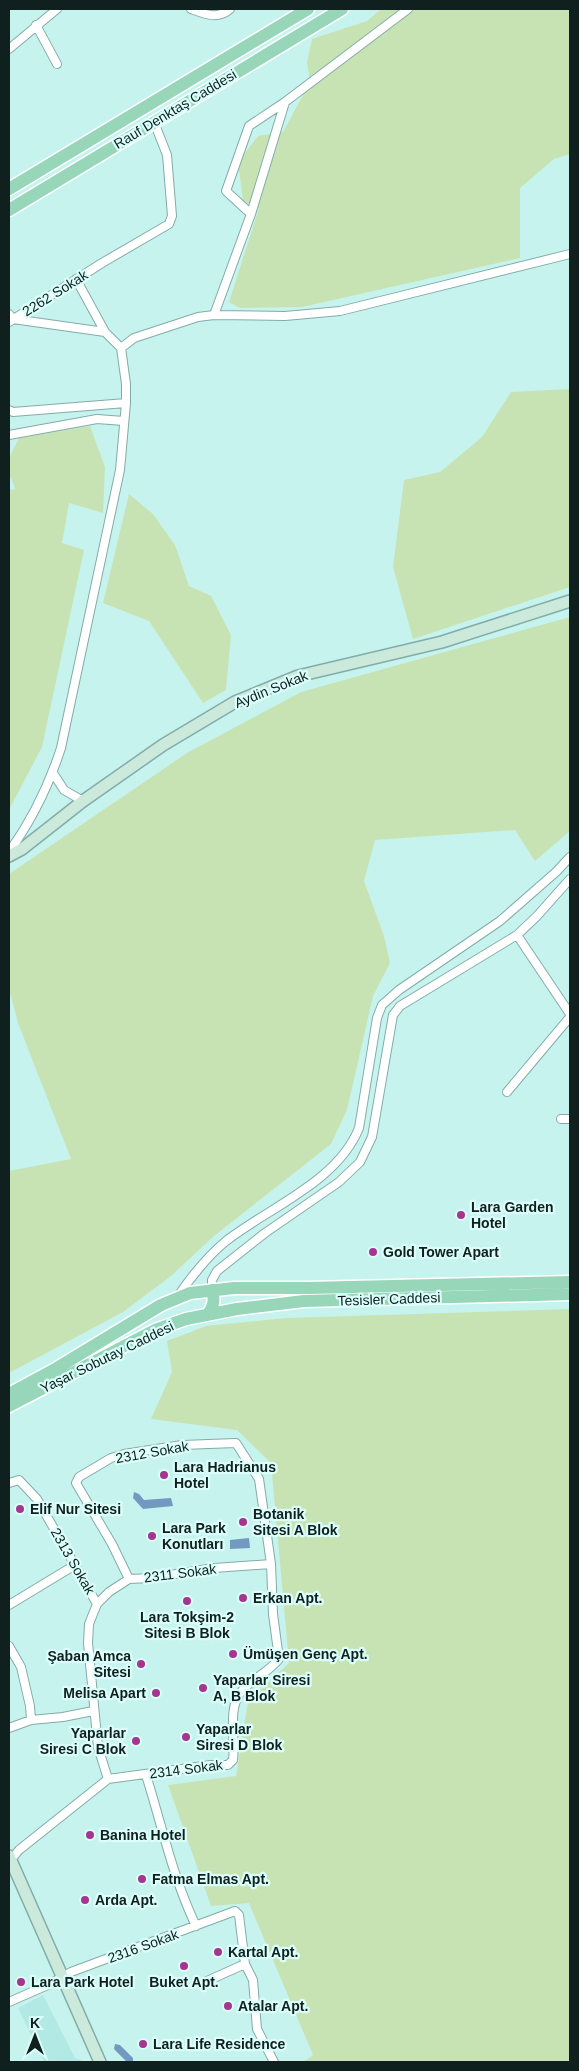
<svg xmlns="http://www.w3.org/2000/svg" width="579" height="2071" font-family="Arial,sans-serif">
	<rect width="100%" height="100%" fill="#c7f3ef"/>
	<path fill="#b3e9e4" d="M43 1995 75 2058 86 2062H44L18 2008Z"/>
	<path fill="#c8e3b3" d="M381 9H570V154L554 159 520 188V258L302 307 240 308 229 302 259 208 243 201 238 162 258 136 283 132 310 82 307 62 312 39 367 21Z
		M570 389V587L413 639 393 567 404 480 440 472 482 437 511 392Z
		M90 426 105 467 103 513 69 503 62 543 84 550 42 747 9 810V490L15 489C14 483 11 480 9 474 4 462 14 449 19 438Z
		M129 494 153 514 175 545 189 586 211 596 231 635 226 690 203 703 149 621 103 603Z
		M570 617V831L535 861 515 830 375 840 364 881 384 936 390 963 373 996 347 1110 331 1144 214 1236 171 1276 123 1312 9 1373V1171L71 1159 18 1023 9 989V874L187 753 301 692Z
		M570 1309V2062H303L313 2055 249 1903 211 1906 168 1785 236 1776 248 1702 289 1663 271 1463 237 1430 151 1419 172 1372 167 1341 206 1326 286 1318Z"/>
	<path fill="#7299c0" d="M134 1492 139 1494 144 1500 171 1498 173 1506 143 1509 133 1498Z
		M249 1538 250 1548 230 1549V1540Z
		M115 2044 120 2045 133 2058V2062H127L114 2049Z"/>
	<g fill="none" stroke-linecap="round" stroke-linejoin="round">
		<defs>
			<path id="street" d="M191 9C205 14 218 20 230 9
				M36 25 57 64
				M9 49 57 9
				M251 214 285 102
				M76 279 105 332
				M9 314 13 319 105 332 121 348
				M214 315 251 214 226 191 249 126 285 102 408 9
				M9 322 102 263 169 224 172 216 167 155 156 127 157 120
				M9 410 13 412 126 403
				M9 435 97 419 124 421
				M53 773 64 790 83 801
				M9 852C32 820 49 785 61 748L120 470 126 403V384L121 348 134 338 198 317 214 315 285 316 340 311 570 254
				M517 935 570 1014
				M507 1092 570 1017
				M561 1119H570
				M212 1290V1280L217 1271 265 1233 339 1182 360 1162 372 1137 393 1015 400 1006 517 935 537 916 570 879
				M178 1296C191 1277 208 1256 226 1241 270 1207 338 1181 359 1128L377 1018 382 1005 399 990 500 921 556 872 570 857
				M9 1483 19 1480 37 1499 97 1604
				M9 1605 75 1565
				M9 1646 21 1667 30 1706 31 1720
				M9 1728 31 1720 63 1717 93 1711
				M146 1775C162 1826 173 1878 196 1926
				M108 1779 98 1747 88 1643 89 1624 97 1604 109 1592 129 1579 151 1578 214 1568 271 1564
				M9 1862 19 1850 108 1779 211 1765H228L233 1760C236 1739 227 1709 241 1692 251 1679 268 1673 279 1659L273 1614 271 1564 259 1479 236 1443 182 1445 124 1454 111 1458 79 1477 76 1483 112 1544 129 1579
				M207 1981 245 1964
				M9 2002 50 1984 71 1972 235 1911 239 1915 245 1964 253 1980 257 2029 274 2062"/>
			<path id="secondary" d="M9 856 22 849 83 801 163 745 235 702 298 676 442 642 570 601
				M9 1856 100 2062"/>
			<path id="primary" d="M9 189 308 9
				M9 210 342 9
				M208 1314C214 1306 215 1299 212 1290
				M9 1394 57 1368 161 1305 190 1293 234 1288H308L570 1282
				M9 1406 155 1330 186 1319 237 1309 304 1301 570 1294"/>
		</defs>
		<use href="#street" stroke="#82aca8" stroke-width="10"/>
		<use href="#secondary" stroke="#82aca8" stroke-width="14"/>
		<use href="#primary" stroke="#fff" stroke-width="15"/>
		<use href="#street" stroke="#fff" stroke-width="8"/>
		<use href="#secondary" stroke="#cbeadc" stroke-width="11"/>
		<use href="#primary" stroke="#97d6b9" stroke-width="12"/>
	</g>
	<g fill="#a63590" stroke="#dbfefb" stroke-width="2">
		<circle cx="461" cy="1215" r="5"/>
		<circle cx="373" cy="1252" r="5"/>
		<circle cx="164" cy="1475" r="5"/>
		<circle cx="20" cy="1509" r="5"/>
		<circle cx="243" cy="1522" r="5"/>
		<circle cx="152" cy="1536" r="5"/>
		<circle cx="243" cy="1598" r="5"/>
		<circle cx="187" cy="1601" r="5"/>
		<circle cx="233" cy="1654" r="5"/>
		<circle cx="141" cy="1664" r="5"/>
		<circle cx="203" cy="1688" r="5"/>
		<circle cx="156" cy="1693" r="5"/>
		<circle cx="186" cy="1737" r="5"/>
		<circle cx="136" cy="1741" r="5"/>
		<circle cx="90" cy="1835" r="5"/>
		<circle cx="142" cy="1879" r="5"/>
		<circle cx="85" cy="1900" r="5"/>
		<circle cx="218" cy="1952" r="5"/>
		<circle cx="184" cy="1966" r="5"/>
		<circle cx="21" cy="1982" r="5"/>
		<circle cx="228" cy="2006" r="5"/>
		<circle cx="143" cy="2044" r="5"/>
	</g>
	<g text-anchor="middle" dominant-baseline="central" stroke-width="4.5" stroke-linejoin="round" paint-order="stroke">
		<g font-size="14" fill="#0f201f" stroke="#dbfefb">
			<text transform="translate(175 109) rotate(-31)">Rauf Denktaş Caddesi</text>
			<text transform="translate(55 293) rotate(-32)">2262 Sokak</text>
			<text transform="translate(271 689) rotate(-22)">Aydin Sokak</text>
			<text transform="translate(389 1299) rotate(-2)">Tesisler Caddesi</text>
			<text transform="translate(107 1357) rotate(-26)">Yaşar Sobutay Caddesi</text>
			<text transform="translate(152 1452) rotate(-10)">2312 Sokak</text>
			<text transform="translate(73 1561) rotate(60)">2313 Sokak</text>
			<text transform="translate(180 1573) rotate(-7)">2311 Sokak</text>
			<text transform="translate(186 1769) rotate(-7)">2314 Sokak</text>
			<text transform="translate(143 1946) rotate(-20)">2316 Sokak</text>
		</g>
		<g font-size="14" font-weight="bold" fill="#0f201f" stroke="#dbfefb" text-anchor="start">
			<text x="471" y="1207">Lara Garden<tspan x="471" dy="16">Hotel</tspan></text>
			<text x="383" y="1252">Gold Tower Apart</text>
			<text x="174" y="1467">Lara Hadrianus<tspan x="174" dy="16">Hotel</tspan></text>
			<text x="30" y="1509">Elif Nur Sitesi</text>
			<text x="253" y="1514">Botanik<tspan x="253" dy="16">Sitesi A Blok</tspan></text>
			<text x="162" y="1528">Lara Park<tspan x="162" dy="16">Konutları</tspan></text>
			<text x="253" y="1598">Erkan Apt.</text>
			<text x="187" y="1617" text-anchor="middle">Lara Tokşim-2<tspan x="187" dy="16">Sitesi B Blok</tspan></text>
			<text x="243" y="1654">Ümüşen Genç Apt.</text>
			<text x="131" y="1656" text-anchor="end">Şaban Amca<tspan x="131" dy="16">Sitesi</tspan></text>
			<text x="213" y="1680">Yaparlar Siresi<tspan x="213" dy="16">A, B Blok</tspan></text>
			<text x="146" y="1693" text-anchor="end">Melisa Apart</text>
			<text x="196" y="1729">Yaparlar<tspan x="196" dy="16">Siresi D Blok</tspan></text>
			<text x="126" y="1733" text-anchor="end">Yaparlar<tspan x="126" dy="16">Siresi C Blok</tspan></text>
			<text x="100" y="1835">Banina Hotel</text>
			<text x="152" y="1879">Fatma Elmas Apt.</text>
			<text x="95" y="1900">Arda Apt.</text>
			<text x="228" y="1952">Kartal Apt.</text>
			<text x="31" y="1982">Lara Park Hotel</text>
			<text x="184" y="1982" text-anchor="middle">Buket Apt.</text>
			<text x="238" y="2006">Atalar Apt.</text>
			<text x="153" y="2044">Lara Life Residence</text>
		</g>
	</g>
	<rect width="579" height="2071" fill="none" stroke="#0f201f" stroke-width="20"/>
	<g transform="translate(35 2036)" stroke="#dbfefb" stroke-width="4" paint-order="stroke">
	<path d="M0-4L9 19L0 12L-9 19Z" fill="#0f201f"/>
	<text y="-8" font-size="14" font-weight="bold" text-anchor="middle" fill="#0f201f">K</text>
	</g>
</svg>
